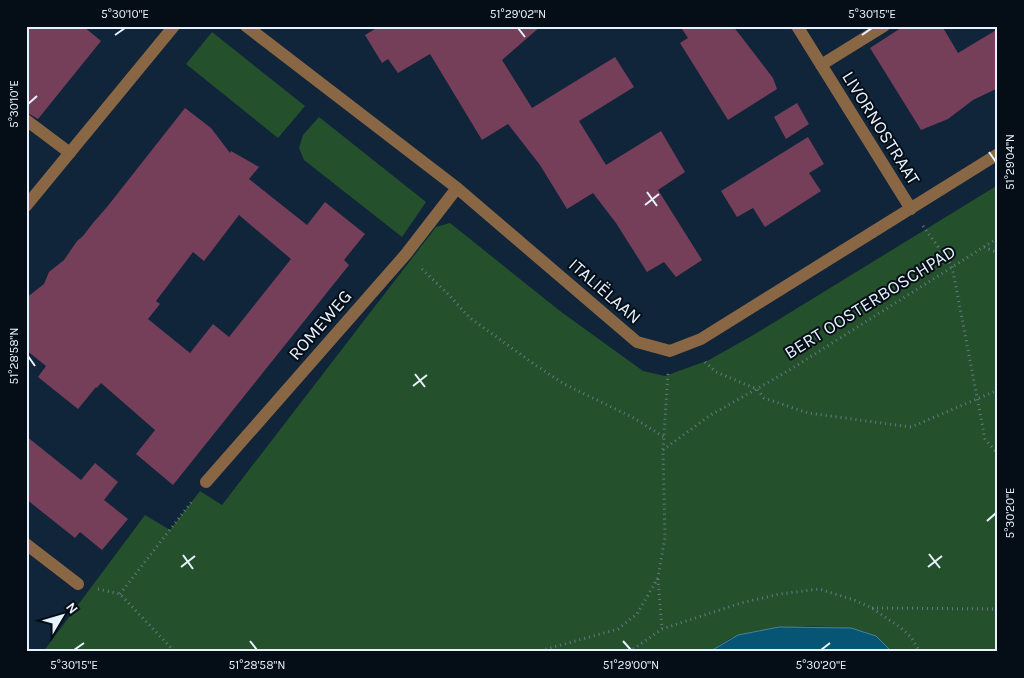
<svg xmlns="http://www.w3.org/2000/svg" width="1024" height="678" font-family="Karla,sans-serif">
	<rect width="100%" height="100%" fill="#10253a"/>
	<path fill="#24512b" d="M212 32 305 106 278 138 186 64Z
		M319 117 426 202 402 237 304 160 299 148 303 135Z
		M998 185V652H892C887 647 881 640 875 636 848 621 770 626 739 635 729 638 719 646 709 652H43L145 515 170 530 200 491 222 505 436 227 450 223 560 311 643 371 665 376 709 360 755 334Z"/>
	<path fill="#075574" stroke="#4a849d" d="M779 627 851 628 876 636 892 652H709L738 635Z"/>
	<path fill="#763f59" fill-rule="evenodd" d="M26 26H83L101 41 38 119 26 112Z
		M380 26H541L502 60 532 108 615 57 634 87 579 121 606 165 661 131 685 172 658 190 702 260 676 277 664 262 647 272 616 223 593 193 567 209 540 165 508 124 482 140 430 54 398 73 388 59 382 63 365 35Z
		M680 26H733L773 78 777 89 728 120 680 43 688 38Z
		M904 26H942L958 53 998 29V88L973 100 948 119 921 130 870 48Z
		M797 103 809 124 786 139 774 117Z
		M185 108 211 128 230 153 231 151 259 167 249 179 307 225 325 202 365 234 344 260 349 265 173 485 136 454 155 430 101 383 97 388 96 387 78 409 38 377 46 366 26 350V298L44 284 49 272 64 260 77 241 83 236 93 223 107 207ZM239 215 291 259 229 337 213 324 190 353 148 319 160 304 156 301 193 252 204 261Z
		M808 137 824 164 809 173 821 191 765 227 753 208 737 217 721 191Z
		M26 436 81 480 95 463 118 482 104 500 128 519 102 550 80 532 75 538 26 499Z"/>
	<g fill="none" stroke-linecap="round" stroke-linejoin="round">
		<path stroke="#677889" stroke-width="3" stroke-dasharray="1 4" stroke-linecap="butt" d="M923 226 952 266 985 439 998 454
			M984 247 998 253
			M422 269 449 295 470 318 534 364 564 384 632 417 664 437
			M705 362 716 372 757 389 764 398 808 413 911 427 998 390
			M663 450 709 416 788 371 998 238
			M658 579 662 629
			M98 589 120 594 175 652
			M120 594 193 500
			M872 608 998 609
			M536 652 618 629 637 614 658 578 665 537 663 450 668 373
			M629 652 662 629 741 603 780 594 819 589 854 600 872 608 901 628 911 637 920 652"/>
		<path stroke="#896745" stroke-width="12" d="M246 26 457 188 637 342 670 351 701 339 998 154
			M797 26 911 209
			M821 65 884 26
			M26 120 70 153
			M26 206 174 26
			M206 482 406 254 457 188
			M26 544 78 584"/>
	</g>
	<path fill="none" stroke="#e7f2fe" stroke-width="2" d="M518 28 525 37M115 35 125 28M862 35 872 28M28 104 37 96M989 152 996 162M647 192 657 206M645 205 659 194M28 356 35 366M415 374 425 387M413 386 427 375M987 521 996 513M929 554 940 568M183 555 193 569M181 567 195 556M928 567 942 556M250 641 257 650M623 641 631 650M74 650 84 643M821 650 830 643"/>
	<g text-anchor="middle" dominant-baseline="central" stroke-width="4" stroke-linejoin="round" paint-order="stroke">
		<g font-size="18" fill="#e7f2fe" stroke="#050e17">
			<text transform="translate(881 128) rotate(58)">LIVORNOSTRAAT</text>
			<text transform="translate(605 291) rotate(41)">ITALIËLAAN</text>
			<text transform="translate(870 302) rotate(-32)">BERT OOSTERBOSCHPAD</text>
			<text transform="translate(320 325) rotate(-49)">ROMEWEG</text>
		</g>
	</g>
	<rect width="1024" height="678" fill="none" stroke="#050e17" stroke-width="55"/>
	<g transform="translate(62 616) rotate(52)" stroke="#050e17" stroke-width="4" paint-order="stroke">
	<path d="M0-4L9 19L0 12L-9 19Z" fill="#e7f2fe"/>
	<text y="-8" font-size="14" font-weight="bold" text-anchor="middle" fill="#e7f2fe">N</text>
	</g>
	<rect x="28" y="28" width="968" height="622" fill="none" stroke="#e7f2fe" stroke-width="2"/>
	<g font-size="12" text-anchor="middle" fill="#e7f2fe">
		<text x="125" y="18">5°30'10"E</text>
		<text x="518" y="18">51°29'02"N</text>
		<text x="872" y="18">5°30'15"E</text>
		<text transform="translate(14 104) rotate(-90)" y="4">5°30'10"E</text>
		<text transform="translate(1010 162) rotate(-90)" y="4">51°29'04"N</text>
		<text transform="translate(14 356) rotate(-90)" y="4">51°28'58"N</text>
		<text transform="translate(1010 513) rotate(-90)" y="4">5°30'20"E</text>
		<text x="74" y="669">5°30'15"E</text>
		<text x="257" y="669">51°28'58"N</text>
		<text x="631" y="669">51°29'00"N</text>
		<text x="821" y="669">5°30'20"E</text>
	</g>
</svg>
